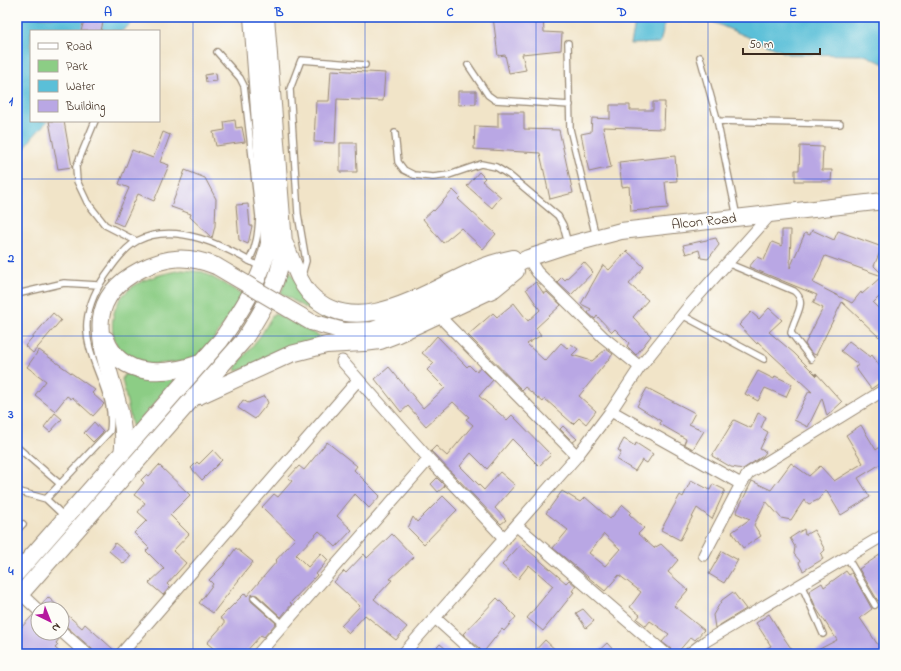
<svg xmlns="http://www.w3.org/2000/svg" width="901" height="671" font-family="'Indie Flower',sans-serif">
	<rect width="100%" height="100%" fill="#fdfcf7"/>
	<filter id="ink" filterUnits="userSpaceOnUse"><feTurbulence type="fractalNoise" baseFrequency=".025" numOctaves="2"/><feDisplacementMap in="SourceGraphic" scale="8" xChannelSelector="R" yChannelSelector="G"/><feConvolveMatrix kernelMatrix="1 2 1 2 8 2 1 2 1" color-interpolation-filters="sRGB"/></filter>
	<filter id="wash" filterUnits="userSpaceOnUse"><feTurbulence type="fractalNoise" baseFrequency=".012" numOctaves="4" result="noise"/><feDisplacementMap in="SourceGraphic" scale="16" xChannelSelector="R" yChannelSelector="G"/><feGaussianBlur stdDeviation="0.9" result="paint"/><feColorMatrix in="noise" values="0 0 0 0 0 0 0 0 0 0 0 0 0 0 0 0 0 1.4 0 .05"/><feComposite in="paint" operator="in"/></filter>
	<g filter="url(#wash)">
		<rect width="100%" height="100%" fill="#f1e4c8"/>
		<path fill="#8ccd85" stroke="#647c52" d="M182 270 203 272 242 294C233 311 210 350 193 359 186 362 176 362 168 363 157 364 144 366 132 361 107 348 107 310 126 292 139 279 165 273 182 270Z
			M289 271 314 305 400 310C387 316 375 323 362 325 334 329 303 306 281 293Z
			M274 313 327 340 237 371 235 370 237 365 261 335Z
			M125 374 174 377 176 379 134 427 132 425 122 379Z"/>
		<path fill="#5abfd8" stroke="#4a747b" d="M17 17H157L133 22 122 31H31V121H48C32 137 23 146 17 168Z
			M636 17H666L660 43 631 44Z
			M701 17H884V64L865 55 788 54Z"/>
		<g id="blocks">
			<path fill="#b9a7e4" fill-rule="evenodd" d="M85 17H104L101 31H81Z
				M493 17H543L544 32 562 33 561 50 522 54 526 70 509 73 505 55 498 56Z
				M331 70 385 73 383 101 337 99 335 143 314 142 316 101H329Z
				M216 73 217 81 206 82 205 75Z
				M458 91H476V104L458 105Z
				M653 102H665L664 129 603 127 611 167 589 172 581 134 591 132 592 118 610 119V105H630V110H653Z
				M498 112H524V129L559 130 573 193 550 199 540 153 474 149 475 126 498 127Z
				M235 120 236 128 242 127 245 142 216 146 213 132 225 130 224 122Z
				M49 121H64L72 167 58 169Z
				M163 132 170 135 160 162 169 165 154 201 138 194 123 226 114 222 129 188 119 184 132 150 153 158Z
				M340 143H356L357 172H340Z
				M800 146 823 147 822 170H832L831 181H795V170H799Z
				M675 156 677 181 665 182 668 208 631 211 629 186 622 187 619 162Z
				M185 170 205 178 216 199 215 226 212 238 190 217 191 214 171 207Z
				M479 172 485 178 482 181 501 197 492 208 467 186Z
				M453 190 460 197 458 199 496 234 483 249 461 228 443 243 423 219 433 210 434 211Z
				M248 204 250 226H252L248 244 239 240 236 205Z
				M782 230H791L790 268 805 233 810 235 812 230 834 240 838 231 882 247 874 266 883 275 884 274V292L873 303 884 314V331L879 337 842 302 816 355 811 353 805 344 823 308 813 303 817 295 749 267 757 257 764 260 772 242 782 246ZM825 256 882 276 862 294 861 292 852 303 813 283Z
				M716 238 719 245 708 259 701 258 699 250 686 254 683 245Z
				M627 251 644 267 629 284 648 300 633 317 651 336 636 355 627 346 629 343 615 329 612 332 597 316 595 319 588 313 591 309 581 304 603 265 609 270Z
				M584 262 593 272 571 295 557 282 562 277 565 280Z
				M536 282 544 294 547 292 561 305 536 328 541 335 527 344 545 361 561 343 567 348 571 344 578 349 572 355 592 361 606 349 613 354 579 396 596 411 586 424 579 418 573 424 545 399 543 402 525 387 522 390 468 335 493 313 497 317 514 303 528 321 540 310 526 289Z
				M769 308 782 320 769 332 794 353 817 376 816 373 842 402 827 416 822 398 808 427 794 420 809 391 812 392 758 342 757 344 739 325 751 312 759 319Z
				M53 313 61 320 33 353 25 346Z
				M437 336 467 367 469 365 476 372 480 367 493 380 479 396 507 420 512 415 551 455 539 466 512 439 487 469 471 453 460 466 484 490 500 472 515 485 495 508 506 520 501 524 431 451 436 446 447 456 473 425 466 419 469 417 453 402 426 426 408 406 401 412 375 379 389 367 423 408 445 388 427 370 434 363 422 353Z
				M849 341 870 357 872 355 884 372V380L871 389 855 367 859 365 841 351Z
				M39 350 95 390 92 393 104 404 93 416 72 397 71 399 67 396 55 411 35 395 46 381 27 367Z
				M758 371 774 379 775 376 792 384 786 397 765 388 758 401 745 394Z
				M647 388 695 413 689 424 704 431 693 449 684 444 686 439 660 424 661 421 637 406Z
				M265 396 268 403 255 419 238 408 243 400 248 403Z
				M55 413 62 419 50 432 44 427Z
				M758 413 766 417 761 428 768 432 760 449 766 452 763 456 743 469 731 467 712 456 734 420 751 428Z
				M94 422 103 432 93 442 84 433Z
				M861 425 876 450 884 444V462L858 478 870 497 841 515 826 490 818 500 809 504 804 500 791 520 781 518 766 501 754 525 761 536 743 548 732 532 750 519 736 513 752 481 771 490 791 463 809 476 820 466 834 481 863 463 846 435Z
				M563 426 577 439 573 442 560 429Z
				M624 439 635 446 636 443 653 454 647 463 642 460 635 471 617 460 621 452 618 450Z
				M327 442 357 466 354 470 380 496 369 508 355 494 337 516 352 530 336 547 319 531 296 555 308 567 321 553 328 560 316 574 317 575 290 603 292 604 281 617 257 595H251V601L276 623 264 637 261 635 244 654H220L207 643 224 624V621L220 618 245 593 247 596 277 561 276 560 295 539 262 507 274 494 278 497 292 481 288 478 299 466 304 470Z
				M213 450 222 460 202 480 191 468 197 462 199 464Z
				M159 465 190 495 170 515 189 534 173 551 186 563 167 584 170 587 163 595 149 583 164 569 146 551 149 548 134 533 147 520 138 512 145 503 134 495 144 483 141 480 147 474 149 476Z
				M437 478 445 486 438 492 431 484Z
				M691 480 710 490 713 484 725 490 712 519 697 508 680 540 661 530 680 495 683 497Z
				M562 491 580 502 585 497 610 519 623 505 631 512 629 514 644 528 638 534 654 548 661 544 678 560 668 572 688 590 674 606 704 630 695 640 691 637 676 654H673L671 649 662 642 669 634 650 621 646 626 637 619 640 615 630 607 641 592 619 575 605 591 553 548 568 530 546 513ZM604 534 620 549 605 566 589 553Z
				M443 496 457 510 424 544 408 528 413 517 417 522Z
				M804 529 805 535 814 530 825 550 821 554 823 559 803 571 799 563 800 561 794 554 795 547 790 538Z
				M392 534 414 557 390 579 392 580 374 599 407 627 396 640 365 615 349 633 341 626 360 606 334 582 344 571 346 573 364 554 367 558Z
				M115 543 131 556 124 564 109 551Z
				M521 544 566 583 569 580 576 586 572 591 574 592 543 631 527 618 553 586 529 565 518 579 502 565Z
				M236 548 253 562 213 613 199 603 213 584 209 580 223 566Z
				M722 551 738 560 724 583 709 574Z
				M884 552V597L878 601 859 569Z
				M846 571 849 575 852 573 872 609 860 618 884 654H810L837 640 816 608 809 591 822 583 824 587Z
				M733 592 746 609 715 628 713 615 722 600Z
				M48 597 61 609H45L42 604Z
				M497 598 516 617 504 631 502 629 482 654 480 649 463 634Z
				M583 609 594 621 586 628 576 613Z
				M62 610 82 628 85 624 113 649 109 654H94L92 649 67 627 62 625Z
				M769 614 784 638 795 654H757L771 646 756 623Z
				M33 615 38 617V633H55L59 639 56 643 58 645 55 648 62 654H17V632Z
				M545 640 560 654H532Z
				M607 643 617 654H595Z
				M440 644 452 654H431Z"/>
		</g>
	</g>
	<g filter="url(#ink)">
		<use href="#blocks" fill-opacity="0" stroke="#968773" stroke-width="1"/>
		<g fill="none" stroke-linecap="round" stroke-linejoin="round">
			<defs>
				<path id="lane" d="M568 43 570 129 596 237
					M217 52 240 78 244 86 259 217C258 233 257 246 249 261
					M700 57 716 115 737 217
					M468 65 488 95 495 100 570 105
					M95 121 76 167 77 181 87 202 105 225 136 241
					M717 121 840 124
					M395 133 398 162 404 170 414 175 433 177 449 175 481 164 496 167 509 175 558 216 563 225 568 244
					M727 263 794 291C809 303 793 317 791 333L811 359
					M302 275 306 261 298 214 290 89 301 60 365 65
					M17 294 64 283 98 285
					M682 315 764 359
					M17 447 60 484
					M17 491 46 499 65 517
					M46 499 110 431C116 392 84 360 87 322 89 302 98 285 110 269 117 259 126 247 137 241 176 220 226 247 260 267
					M17 530 23 524
					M847 557 875 605
					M801 584 823 634
					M254 598 284 625"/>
				<path id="street" d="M528 258 537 272 603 337 640 367
					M445 322 577 456
					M342 361 429 459 505 539
					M611 411 741 484
					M517 526 666 654
					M704 555 741 484 749 473 884 390
					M21 594 38 610
					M435 618 475 654
					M62 632 87 654
					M121 654 358 380
					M258 654 429 459
					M403 654 577 456 611 411 640 367 689 306 770 215
					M689 654 706 641 884 535"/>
				<path id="secondary" d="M285 244C293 261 297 279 309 293 355 343 428 290 475 270 487 264 499 261 513 258
					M311 322 344 331 373 330 407 317 528 258 568 245 621 231 884 201
					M106 339C121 379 166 375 200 363
					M199 396 291 354 326 345 364 343 380 341 398 334 494 289 516 271
					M122 454C134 388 56 313 140 270 167 256 188 255 216 266
					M17 573 221 340C242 310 262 279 269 243L252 17
					M17 598 243 341C264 309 280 282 284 243L266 17"/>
			</defs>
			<use href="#lane" stroke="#968773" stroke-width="8"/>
			<use href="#street" stroke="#968773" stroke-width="13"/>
			<use href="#secondary" stroke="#968773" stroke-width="18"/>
			<use href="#lane" stroke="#fff" stroke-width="5.5"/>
			<use href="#street" stroke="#fff" stroke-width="11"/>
			<use href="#secondary" stroke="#fff" stroke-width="16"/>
			<defs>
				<path id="secondary-bridge" d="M216 266 311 322"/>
			</defs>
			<use href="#secondary-bridge" stroke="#968773" stroke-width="18" stroke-linecap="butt"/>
			<use href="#secondary-bridge" stroke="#fff" stroke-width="16"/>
		</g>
	</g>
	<path fill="none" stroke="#1d4ed8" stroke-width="1" stroke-opacity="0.55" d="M193 17V654M365 17V654M536 17V654M708 17V654M17 179H884M17 336H884M17 492H884"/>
	<g text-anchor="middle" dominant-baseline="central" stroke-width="3" stroke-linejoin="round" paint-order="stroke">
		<g font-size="14" fill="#3b2a1e" stroke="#fdfcf7">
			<text transform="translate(704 222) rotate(-6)">Alcon Road</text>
		</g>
	</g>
	<rect width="901" height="671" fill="none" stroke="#fdfcf7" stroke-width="44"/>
	<rect x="30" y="30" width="130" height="92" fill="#fdfcf7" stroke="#afa8a0"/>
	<rect x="38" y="43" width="20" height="6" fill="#ffffff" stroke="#afa8a0"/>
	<text x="66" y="50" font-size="12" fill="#3b2a1e">Road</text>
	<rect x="38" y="60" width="20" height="12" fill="#8ccd85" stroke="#afa8a0"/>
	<text x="66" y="70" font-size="12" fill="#3b2a1e">Park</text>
	<rect x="38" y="80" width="20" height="12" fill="#5abfd8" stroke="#afa8a0"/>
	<text x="66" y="90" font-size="12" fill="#3b2a1e">Water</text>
	<rect x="38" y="100" width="20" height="12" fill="#b9a7e4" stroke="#afa8a0"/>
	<text x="66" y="110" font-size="12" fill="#3b2a1e">Building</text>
	<g transform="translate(50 621) rotate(137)"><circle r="19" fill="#fdfcf7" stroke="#afa8a0"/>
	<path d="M0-3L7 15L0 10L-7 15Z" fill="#b5179e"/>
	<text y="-6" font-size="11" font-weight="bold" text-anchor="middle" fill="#3b2a1e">N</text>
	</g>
	<path d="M743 48v6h77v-6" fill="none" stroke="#3b2a1e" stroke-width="2"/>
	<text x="749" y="48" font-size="12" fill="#3b2a1e" stroke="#fdfcf7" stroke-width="3" paint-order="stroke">50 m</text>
	<rect x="22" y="22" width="857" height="627" fill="none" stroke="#1d4ed8" stroke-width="1.5"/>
	<g font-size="13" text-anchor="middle" font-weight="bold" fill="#1d4ed8">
		<text x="108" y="16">A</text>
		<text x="279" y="16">B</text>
		<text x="450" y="16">C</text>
		<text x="622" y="16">D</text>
		<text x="793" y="16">E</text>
		<text x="11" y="105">1</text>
		<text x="11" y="262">2</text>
		<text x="11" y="418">3</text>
		<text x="11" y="575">4</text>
	</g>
</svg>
